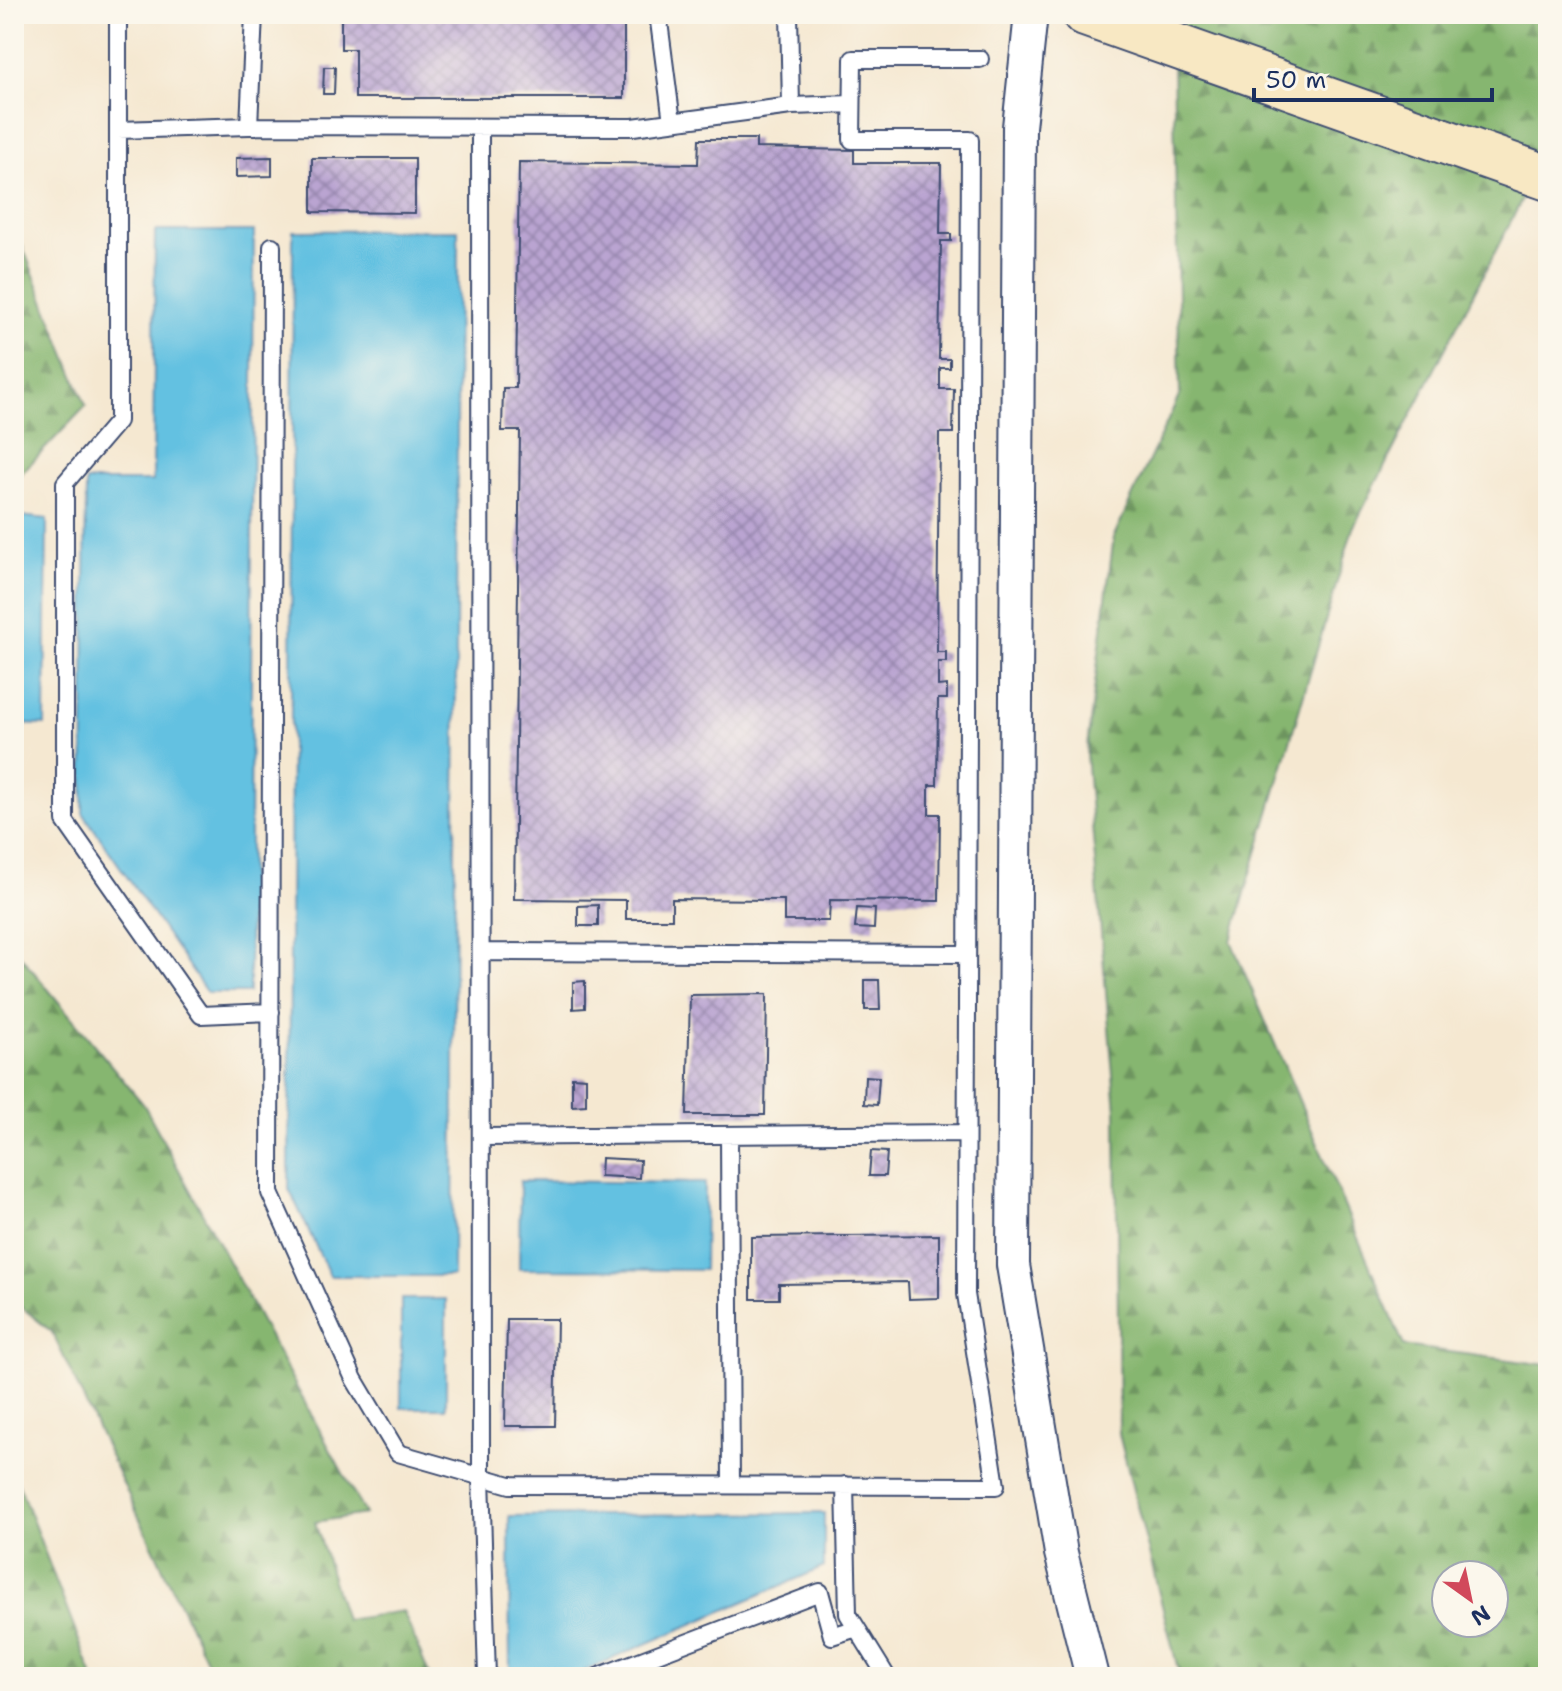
<svg xmlns="http://www.w3.org/2000/svg" width="1562" height="1691" font-family="'Shantell Sans',sans-serif">
	<defs>
		<pattern id="forest-firs" width="22" height="20" patternUnits="userSpaceOnUse" patternTransform="scale(2)"><rect width="22" height="20" fill="#86b670"/><path d="M5 1l3.5 6h-7zM16 11l3.5 6h-7z" fill="#6d945f"/></pattern>
		<pattern id="building-cross-hatch" width="8" height="8" patternUnits="userSpaceOnUse" patternTransform="scale(2)"><rect width="8" height="8" fill="#baa4d1"/><path d="M0 0l8 8M0 8l8-8" fill="none" stroke="#9686ad"/></pattern>
	</defs>
	<rect width="100%" height="100%" fill="#fbf7ec"/>
	<filter id="ink" filterUnits="userSpaceOnUse"><feTurbulence type="fractalNoise" baseFrequency=".0125" numOctaves="2"/><feDisplacementMap in="SourceGraphic" scale="16" xChannelSelector="R" yChannelSelector="G"/><feConvolveMatrix kernelMatrix="1 2 1 2 8 2 1 2 1" color-interpolation-filters="sRGB"/></filter>
	<filter id="wash" filterUnits="userSpaceOnUse"><feTurbulence type="fractalNoise" baseFrequency=".006" numOctaves="4" result="noise"/><feDisplacementMap in="SourceGraphic" scale="32" xChannelSelector="R" yChannelSelector="G"/><feGaussianBlur stdDeviation="1.8" result="paint"/><feColorMatrix in="noise" values="0 0 0 0 0 0 0 0 0 0 0 0 0 0 0 0 0 1.4 0 .05"/><feComposite in="paint" operator="in"/></filter>
	<g filter="url(#wash)">
		<rect width="100%" height="100%" fill="#f5e8d1"/>
		<path fill="url(#forest-firs)" stroke="#507267" stroke-width="2" fill-rule="evenodd" d="M1172 14H1548V149L1353 528 1231 941 1404 1346 1548 1365V1677H1180L1119 1434 1116 1111 1086 754 1114 536 1180 394ZM1446 1575H1494V1623H1446Z
			M14 225 86 406 14 481Z
			M14 948 144 1105 365 1514 315 1522 345 1620 403 1611 430 1677H214L52 1332 14 1301Z
			M14 1472 15 1475 93 1677H14Z"/>
		<path fill="#63c1e1" stroke="#3f78a0" stroke-width="2" d="M458 230 453 1276H330L289 1189 293 231Z
			M155 231H254L249 993H207L83 813 86 481H153Z
			M20 516 47 519 45 725 14 724V524Z
			M520 1181 705 1183 704 1270 519 1269Z
			M401 1299H446V1408H401Z
			M824 1513V1567L570 1677H510L509 1516Z"/>
		<g id="blocks">
			<path fill="url(#building-cross-hatch)" d="M341 14H624V98H355V49H341Z
				M324 67H335L334 94H323Z
				M699 139H756V148L854 150V163H941L940 234H951V241H941L939 359H950V368H940V389H954L953 433H939L937 652H946V662H938V686L947 685V699H938L937 785H929V814H940L939 901 830 900 829 921H784V900L672 899V919H626V900L514 899 520 431H502L503 388H516L519 162 698 164Z
				M272 157V176L236 177V158Z
				M312 158H415V213L312 212Z
				M598 905V926H578V906Z
				M857 908 875 909 874 929 855 928Z
				M865 980H879L880 1010H865Z
				M585 981V1008L573 1009V982Z
				M767 994 765 1115H687L690 995Z
				M865 1076 879 1077 877 1105 864 1104Z
				M572 1077 586 1078V1105L572 1106Z
				M871 1151 887 1152 885 1176H869Z
				M601 1158 640 1160 639 1178 600 1176Z
				M939 1235V1298L909 1299 908 1282 779 1284V1299H751V1237Z
				M507 1319H557L555 1426H505Z"/>
		</g>
	</g>
	<g filter="url(#ink)">
		<use href="#blocks" fill-opacity="0" stroke="#3c4b6f" stroke-width="2"/>
		<g fill="none" stroke-linecap="round" stroke-linejoin="round">
			<defs>
				<path id="service" d="M118 14V421L65 483V821L201 1015 271 1012
					M658 14 672 122
					M789 14 791 106 852 104
					M249 126 254 14
					M480 127 481 1476 487 1677
					M118 130 249 126 633 127 791 106
					M272 246 270 1193 354 1379 398 1453 510 1485 996 1486 966 1294 970 140H852L853 59H980
					M481 952 967 954
					M729 1135 731 1485
					M481 1137 966 1133
					M845 1485 848 1614 887 1677
					M597 1677 820 1592 832 1636 857 1628"/>
				<path id="minor" d="M1031 14 1019 127 1013 1265 1061 1553 1092 1677"/>
				<path id="secondary" d="M1085 14 1548 178"/>
			</defs>
			<use href="#service" stroke="#3c4b6f" stroke-width="20"/>
			<use href="#minor" stroke="#3c4b6f" stroke-width="36"/>
			<use href="#secondary" stroke="#3c4b6f" stroke-width="48"/>
			<use href="#service" stroke="#fff" stroke-width="16"/>
			<use href="#minor" stroke="#fff" stroke-width="32"/>
			<use href="#secondary" stroke="#f8e8c3" stroke-width="44"/>
		</g>
	</g>
	<rect width="1562" height="1691" fill="none" stroke="#fbf7ec" stroke-width="48"/>
	<g transform="translate(1470 1599) rotate(147)"><circle r="38" fill="#fbf7ec" stroke="#a1a7b3" stroke-width="2"/>
	<path d="M0-6L14 30L0 20L-14 30Z" fill="#d1495b"/>
	<text y="-12" font-size="22" font-weight="bold" text-anchor="middle" fill="#1b2f5e">N</text>
	</g>
	<path d="M1254 88v12h238v-12" fill="none" stroke="#1b2f5e" stroke-width="4"/>
	<text x="1266" y="88" font-size="24" fill="#1b2f5e" stroke="#fbf7ec" stroke-width="6" paint-order="stroke">50 m</text>
</svg>
